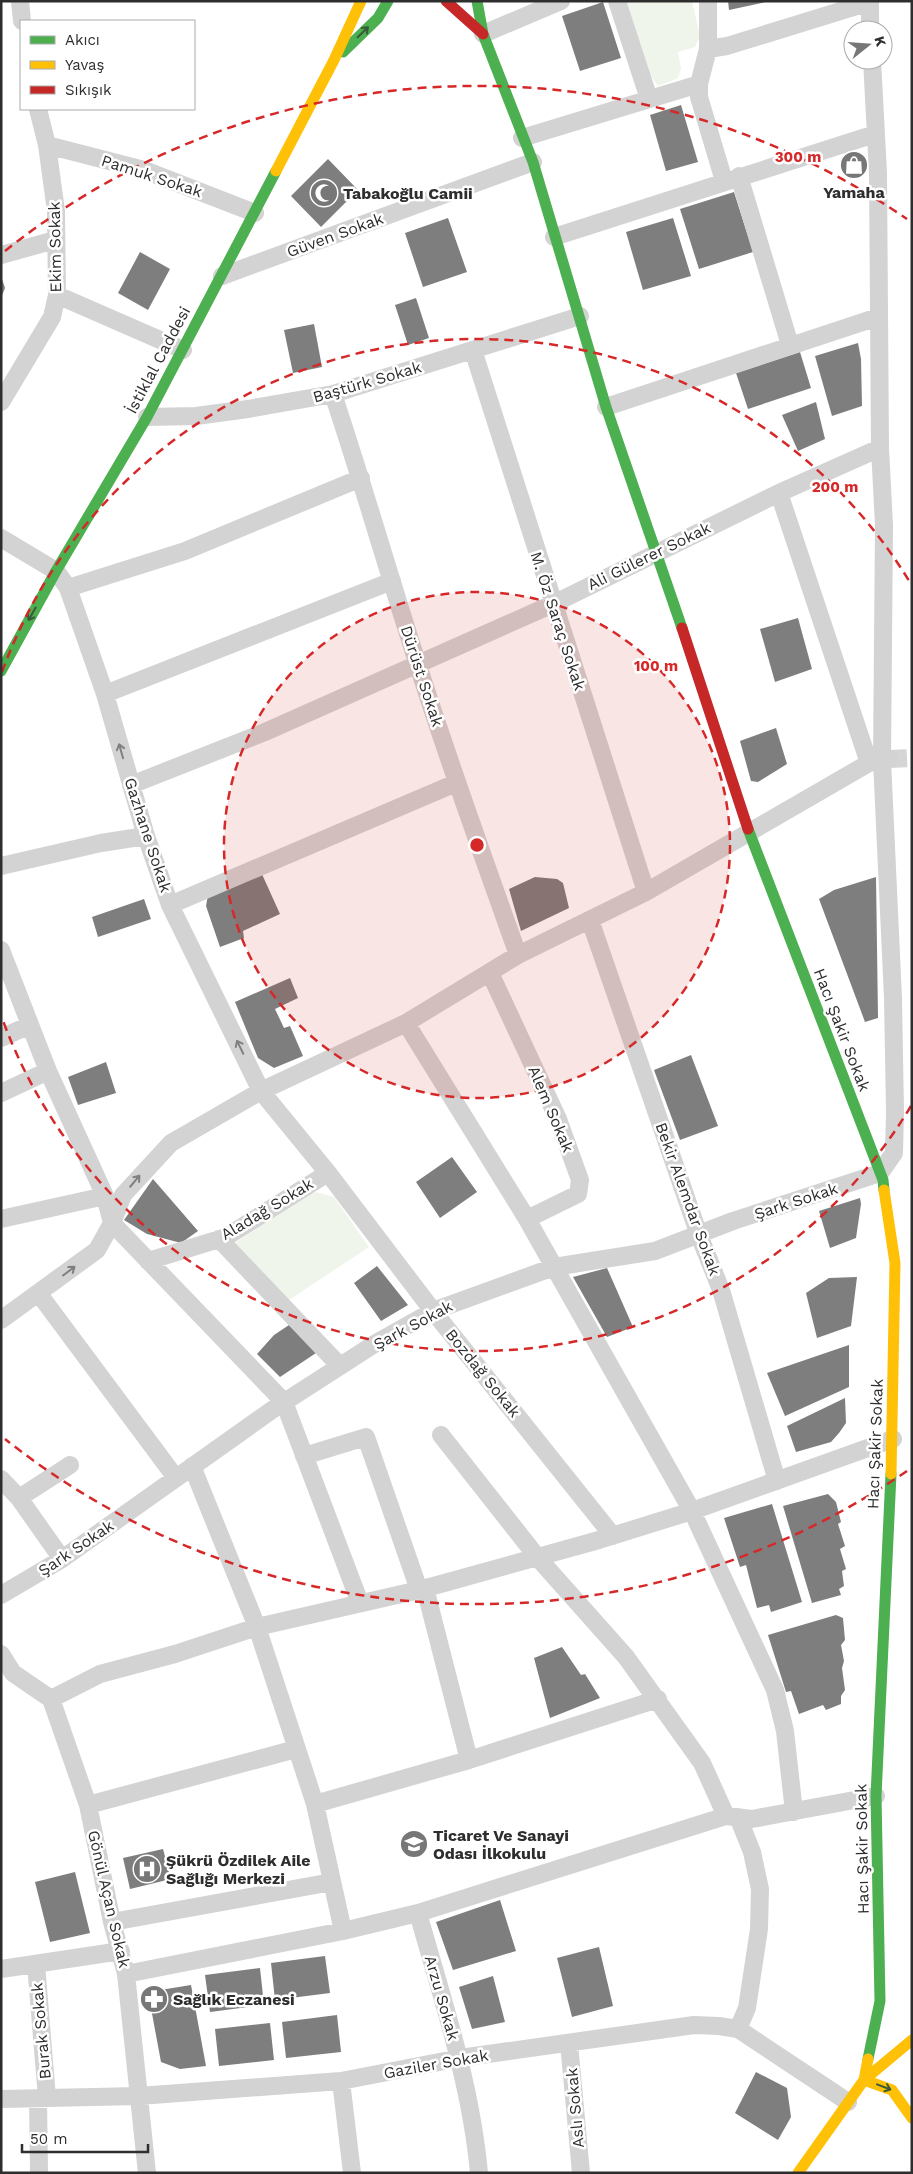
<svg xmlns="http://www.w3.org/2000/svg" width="913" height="2174" font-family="'Work Sans',sans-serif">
	<rect width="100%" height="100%" fill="#fff"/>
	<path fill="#f0f5eb" d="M625 1H692L700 36 695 47 678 52 681 69 678 78 658 86 648 72Z
		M316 1192 334 1197 369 1247 286 1302 232 1245 305 1196Z"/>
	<path fill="#7e7e7e" d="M728 1H766V2L729 10Z
		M603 2 621 58 580 71 562 16Z
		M681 105 698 162 666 171 650 115Z
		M328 159 358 190 321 227 291 196Z
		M734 192 753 252 699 269 680 209Z
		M448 218 467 272 423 287 405 233Z
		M673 218 691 276 643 290 626 232Z
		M140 252 170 269 148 310 118 293Z
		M1 276 5 288 1 298Z
		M416 298 429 338 408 345 395 305Z
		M314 324 322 367 293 373 284 330Z
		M858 343 861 359 862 406 832 416 815 356Z
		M800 352 811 388 748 409 736 373Z
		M816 402 825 439 798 451 782 415Z
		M798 618 812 669 775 682 760 629Z
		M776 728 787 764 758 782 751 781 740 741Z
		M261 872 280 914 243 931 244 938 220 947 206 906 208 895Z
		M535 877 557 879 563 883 569 908 521 931 509 889Z
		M876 877 878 1018 865 1022 819 899 834 890Z
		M144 899 151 919 98 937 92 917Z
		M290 978 298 998 275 1009 284 1028 290 1026 303 1056 274 1068 258 1058 235 1002Z
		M691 1055 718 1126 680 1140 654 1070Z
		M106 1062 116 1093 78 1105 68 1077Z
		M452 1157 477 1192 440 1218 416 1182Z
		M153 1179 198 1231 181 1243 147 1234 124 1220Z
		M860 1198 861 1204 856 1238 830 1248 819 1211Z
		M377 1266 408 1305 381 1321 354 1283Z
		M607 1268 633 1327 607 1337 573 1277Z
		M857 1277 851 1326 817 1338 806 1293 829 1278Z
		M292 1323 319 1351 280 1377 257 1354 274 1335Z
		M849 1345V1387L785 1416 767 1373Z
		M845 1398 846 1423 839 1433 831 1442 796 1452 787 1426Z
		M828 1494 836 1502 841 1522 838 1524 845 1546 840 1549 846 1569 842 1571 844 1586 839 1589 841 1595 812 1603 783 1506Z
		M772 1504 802 1602 771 1612 769 1605 757 1608 746 1565 740 1567 724 1518Z
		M836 1615 843 1618 845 1640 841 1645 844 1661 842 1668 845 1690 841 1696V1704L826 1710 823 1705 799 1714 791 1691 786 1692 768 1635Z
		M562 1647 581 1675 585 1674 600 1698 550 1718 534 1658Z
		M163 1849 171 1879 130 1889 123 1858Z
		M75 1872 90 1933 50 1942 35 1882Z
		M500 1900 516 1951 453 1970 436 1922Z
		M599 1947 613 2006 572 2017 557 1958Z
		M325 1956 330 1993 275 2000 271 1963Z
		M260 1968 264 2005 210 2012 205 1975Z
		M493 1976 505 2022 472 2029 459 1987Z
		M191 1985 206 2066 180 2069 161 2062 148 1992Z
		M337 2015 341 2052 286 2058 282 2022Z
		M270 2023 274 2060 219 2066 215 2029Z
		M756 2072 787 2088 791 2117 778 2140 735 2113Z"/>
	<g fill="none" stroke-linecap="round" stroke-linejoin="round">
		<path stroke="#d5d5d5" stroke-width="18" stroke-dasharray="18 9" stroke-linecap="butt" d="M889 759 912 758"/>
		<path stroke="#d3d3d3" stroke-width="18" d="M20 1 22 21
			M617 1 649 99
			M870 1V30
			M483 34 561 1
			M708 49 727 46 870 2
			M699 84 708 49V1
			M522 138 699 84V97L724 181
			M47 145 144 170 255 213
			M739 176 790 345
			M554 237 875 134
			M1 255 55 240
			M222 276 533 162
			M57 295 183 350
			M473 350 646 892
			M333 394C363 484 389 575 418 665 449 763 484 859 518 955
			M1 402 52 317 57 295 56 211 47 145 38 109
			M606 407 878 317
			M147 417 196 416 248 409 333 394 580 316
			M779 493 869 763
			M1 538 56 571 68 588 105 694 146 836 170 905 261 1091 328 1173 433 1311 613 1536
			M68 588 185 551 361 478
			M105 694 392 581
			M131 785 265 732 553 604 779 493 880 448
			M1 866 101 843 146 836
			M170 905 456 783
			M590 920 699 1235 721 1290 777 1481
			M1 950 48 1071 105 1196 112 1223 284 1402 360 1603
			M490 973 558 1119 580 1180 578 1194 527 1219
			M406 1023 527 1219 692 1511 775 1690 785 1731 794 1812
			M1 1038 30 1025
			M1 1093 48 1071
			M1 1219 105 1196
			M219 1239 340 1366
			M148 1261 226 1237 328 1173
			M39 1294 176 1478
			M1 1320 97 1250 112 1223 123 1195 171 1143 261 1091 406 1023 518 955 646 892 869 763 889 759
			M441 1435 538 1558 626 1657 702 1763 726 1816
			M304 1456 366 1437 419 1590
			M192 1466 257 1627 315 1804 343 1931
			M1 1479 19 1498 62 1559
			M19 1498 70 1465
			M425 1588 469 1760
			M1 1595 62 1559 272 1410 376 1343 433 1311 554 1267 655 1251 733 1221 880 1173 894 1153 895 1111 893 998 882 760 884 525 880 448 878 173 872 60
			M1 1654 13 1673 51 1699 88 1805 112 1922 126 1974 147 2173
			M51 1699 100 1674 175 1654 257 1627 419 1590 599 1540 692 1511 893 1439
			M315 1804 469 1760 658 1699
			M88 1805 296 1749
			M418 1913C442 1998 471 2084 479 2173
			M112 1922 332 1882
			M36 1964 47 2098
			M1 1969 121 1951
			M126 1974 343 1931 418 1913 726 1816 752 1819 876 1796
			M738 2029 747 2008 759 1929 760 1889 752 1852 738 1817
			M569 2043 581 2173
			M341 2081 352 2173
			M38 2098 39 2173
			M1 2099 139 2096 341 2081 460 2058 694 2025 719 2026 738 2029 848 2102"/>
		<path stroke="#4caf50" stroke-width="11" d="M477 1 483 34 533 162 606 407 682 628
			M343 52 378 18 388 1
			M1 671 56 571 147 417 276 171
			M748 829 883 1180 884 1190
			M868 2059 880 2001 876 1796 891 1474"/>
		<path stroke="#ffc107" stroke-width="11" d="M276 171 334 60 361 1
			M884 1190 895 1263 891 1474
			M912 2040 864 2080 892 2090 912 2118
			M798 2173 864 2080 868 2059"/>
		<path stroke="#c62828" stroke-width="11" d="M446 1 483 34
			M682 628 748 829"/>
	</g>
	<defs><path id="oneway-shaft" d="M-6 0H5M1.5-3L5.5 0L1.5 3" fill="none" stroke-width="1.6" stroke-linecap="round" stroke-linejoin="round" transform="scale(1.25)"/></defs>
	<g stroke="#385b3a">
		<use href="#oneway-shaft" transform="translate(363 32) rotate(-44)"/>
		<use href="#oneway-shaft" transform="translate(32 614) rotate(119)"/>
		<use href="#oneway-shaft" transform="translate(884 2087) rotate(21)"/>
	</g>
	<g stroke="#808080">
		<use href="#oneway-shaft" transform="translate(121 751) rotate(-106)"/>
		<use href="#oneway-shaft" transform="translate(240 1047) rotate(-116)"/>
		<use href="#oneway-shaft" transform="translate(135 1181) rotate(-50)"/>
		<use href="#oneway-shaft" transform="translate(69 1271) rotate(-37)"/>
	</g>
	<circle cx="477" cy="845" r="253" fill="#d62828" fill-opacity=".12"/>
	<g fill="none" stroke="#d62828" stroke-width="2.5" stroke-dasharray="9 6">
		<circle cx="477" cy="845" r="253"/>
		<path d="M911 1106A506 506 0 0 1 2 1018M2 672A506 506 0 0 1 911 584"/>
		<path d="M907 1471A759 759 0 0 1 5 1439M5 251A759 759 0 0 1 907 219"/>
	</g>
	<defs>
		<symbol id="shop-disc" viewBox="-11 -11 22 22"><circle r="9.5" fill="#777" stroke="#fff"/><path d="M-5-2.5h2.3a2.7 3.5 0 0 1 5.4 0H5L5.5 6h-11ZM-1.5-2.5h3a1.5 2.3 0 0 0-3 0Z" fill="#fff"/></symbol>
		<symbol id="mosque-disc" viewBox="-11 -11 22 22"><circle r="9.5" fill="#777" stroke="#fff"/><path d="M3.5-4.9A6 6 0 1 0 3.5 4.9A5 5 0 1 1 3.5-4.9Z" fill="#fff"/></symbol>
		<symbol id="school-disc" viewBox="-11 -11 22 22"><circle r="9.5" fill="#777" stroke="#fff"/><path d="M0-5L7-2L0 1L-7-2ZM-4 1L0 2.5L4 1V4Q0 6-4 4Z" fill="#fff"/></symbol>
		<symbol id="hospital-disc" viewBox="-11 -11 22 22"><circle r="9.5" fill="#777" stroke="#fff"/><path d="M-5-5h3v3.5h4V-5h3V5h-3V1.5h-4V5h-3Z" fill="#fff"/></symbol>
		<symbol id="pharmacy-disc" viewBox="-11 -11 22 22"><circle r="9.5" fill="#777" stroke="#fff"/><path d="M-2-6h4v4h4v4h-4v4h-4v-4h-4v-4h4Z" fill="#fff"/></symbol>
	</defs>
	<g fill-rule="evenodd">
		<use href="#shop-disc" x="838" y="149" width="32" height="32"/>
		<use href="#mosque-disc" x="308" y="177" width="32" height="32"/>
		<use href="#school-disc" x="398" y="1828" width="32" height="32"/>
		<use href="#hospital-disc" x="131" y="1853" width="32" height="32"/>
		<use href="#pharmacy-disc" x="138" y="1983" width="32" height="32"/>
	</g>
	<g text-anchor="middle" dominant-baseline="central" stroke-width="5" stroke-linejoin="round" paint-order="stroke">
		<g font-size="16" fill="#2e2e2e" stroke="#fff">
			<text transform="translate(152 176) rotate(18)">Pamuk Sokak</text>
			<text transform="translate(335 235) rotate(-20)">Güven Sokak</text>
			<text transform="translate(55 247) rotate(-91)">Ekim Sokak</text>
			<text transform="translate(158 360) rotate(-62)">İstiklal Caddesi</text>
			<text transform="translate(367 382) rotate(-16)">Baştürk Sokak</text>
			<text transform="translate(649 556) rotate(-26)">Ali Gülerer Sokak</text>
			<text transform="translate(558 621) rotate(72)">M. Öz Saraç Sokak</text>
			<text transform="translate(422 676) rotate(72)">Dürüst Sokak</text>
			<text transform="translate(148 835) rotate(72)">Gazhane Sokak</text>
			<text transform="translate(842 1030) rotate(69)">Hacı Şakir Sokak</text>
			<text transform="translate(551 1109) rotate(67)">Alem Sokak</text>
			<text transform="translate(688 1199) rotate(70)">Bekir Alemdar Sokak</text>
			<text transform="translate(796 1201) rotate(-18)">Şark Sokak</text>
			<text transform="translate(267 1209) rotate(-31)">Aladağ Sokak</text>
			<text transform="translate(413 1325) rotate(-28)">Şark Sokak</text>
			<text transform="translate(483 1373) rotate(51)">Bozdağ Sokak</text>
			<text transform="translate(875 1444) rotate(-88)">Hacı Şakir Sokak</text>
			<text transform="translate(76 1548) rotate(-34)">Şark Sokak</text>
			<text transform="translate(862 1849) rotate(-91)">Hacı Şakir Sokak</text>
			<text transform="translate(109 1899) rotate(77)">Gönül Açan Sokak</text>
			<text transform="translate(442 1998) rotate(74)">Arzu Sokak</text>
			<text transform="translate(41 2031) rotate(-95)">Burak Sokak</text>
			<text transform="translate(436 2064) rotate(-10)">Gaziler Sokak</text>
			<text transform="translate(575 2108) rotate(-95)">Aslı Sokak</text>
		</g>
		<g font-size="16" font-weight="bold" fill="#2e2e2e" stroke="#fff" text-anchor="start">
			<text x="854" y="192" text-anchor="middle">Yamaha</text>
			<text x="343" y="193">Tabakoğlu Camii</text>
			<text x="433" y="1835">Ticaret Ve Sanayi<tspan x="433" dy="18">Odası İlkokulu</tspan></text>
			<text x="166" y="1860">Şükrü Özdilek Aile<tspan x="166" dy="18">Sağlığı Merkezi</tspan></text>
			<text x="173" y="1999">Sağlık Eczanesi</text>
		</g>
	</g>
	<circle cx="477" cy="845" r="8" fill="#d62828" stroke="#fff" stroke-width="2.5"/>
	<g font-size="15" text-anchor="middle" font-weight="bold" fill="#d62828" stroke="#fff" stroke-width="5" stroke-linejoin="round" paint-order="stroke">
		<text x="798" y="162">300 m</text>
		<text x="835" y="492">200 m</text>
		<text x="656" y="671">100 m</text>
	</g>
	<rect width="913" height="2174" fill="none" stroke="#2e2e2e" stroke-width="5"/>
	<rect x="20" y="20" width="175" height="90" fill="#ffffff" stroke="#ababab"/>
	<rect x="30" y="36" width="25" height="8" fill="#4caf50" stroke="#ababab"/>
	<text x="65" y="45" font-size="15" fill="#2e2e2e">Akıcı</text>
	<rect x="30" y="61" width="25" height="8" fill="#ffc107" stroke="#ababab"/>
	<text x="65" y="70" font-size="15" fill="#2e2e2e">Yavaş</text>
	<rect x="30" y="86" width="25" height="8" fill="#c62828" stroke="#ababab"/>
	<text x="65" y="95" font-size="15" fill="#2e2e2e">Sıkışık</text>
	<g transform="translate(868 45) rotate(73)"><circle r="24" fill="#ffffff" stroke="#ababab"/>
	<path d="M0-4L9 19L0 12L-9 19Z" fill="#777777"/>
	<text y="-8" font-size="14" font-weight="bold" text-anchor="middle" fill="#2e2e2e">K</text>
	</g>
	<path d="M22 2144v8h126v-8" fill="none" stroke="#2e2e2e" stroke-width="2.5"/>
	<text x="30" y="2144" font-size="15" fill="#2e2e2e" stroke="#ffffff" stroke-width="4" paint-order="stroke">50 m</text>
</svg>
